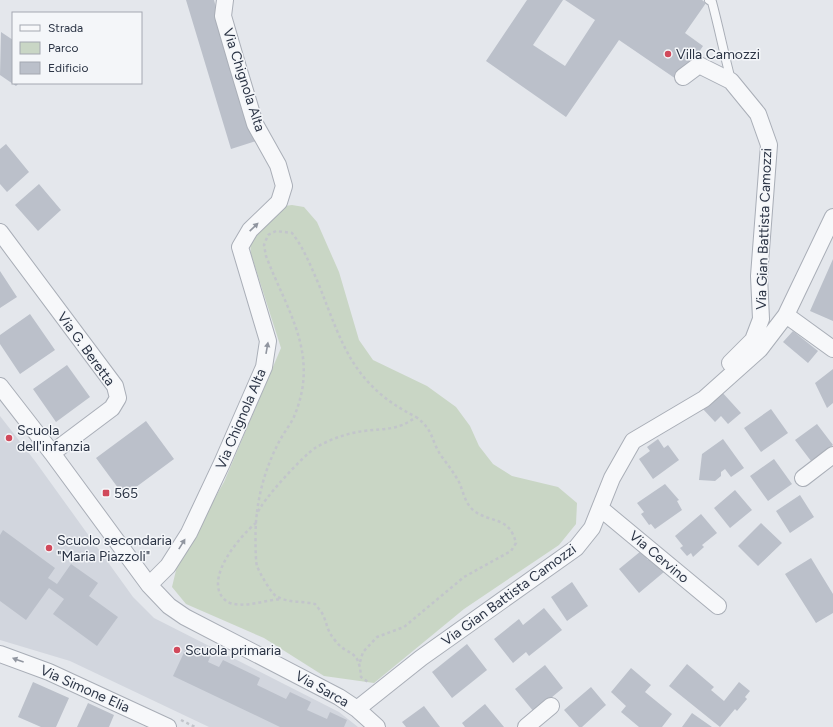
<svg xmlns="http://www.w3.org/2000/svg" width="833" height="727" font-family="Figtree,sans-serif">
	<rect width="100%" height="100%" fill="#e4e7ec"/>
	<path fill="#d2d6de" d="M0 416 35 461 133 597 154 618 339 712 358 727H209L70 661 0 640Z"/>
	<path fill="#c9d6c5" d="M292 205 304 207 317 222 339 272 359 340 373 360 427 386 456 407 470 426 479 446 493 464 512 476 558 487 577 503 576 524 559 545 464 609 374 683 324 676 264 638 186 604 172 587 178 562 224 482 281 348 251 254 250 243 277 207Z"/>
	<path fill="#bbc0ca" d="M186 0H214L246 120 256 141 231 149Z
		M527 0H563L533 45 565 66 595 20 565 0H702L706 3 685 33 703 46 679 81 619 40 566 117 486 61Z
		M1 32 13 40V83H19L16 86 0 75Z
		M6 144 29 172 7 192 0 184V149Z
		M39 184 61 210 38 231 15 205Z
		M833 259V321L810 311Z
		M0 271 17 297 0 308Z
		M30 314 55 350 20 374 0 344V335Z
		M793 331 818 351 808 363 783 342Z
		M67 365 90 397 56 422 33 389Z
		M833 369V403L827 408 815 383Z
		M721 391 741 413 728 424 721 416 715 422 702 408Z
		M771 409 788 433 761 452 744 428Z
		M146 421 174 459 124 496 96 458Z
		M817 424 833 445 811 461 795 440Z
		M658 439 664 448 668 445 679 460 653 479 639 459 650 451 647 447Z
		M723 439 744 468 731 477 725 469 721 472V476L715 481 699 480 702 454Z
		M774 459 792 484 768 501 750 476Z
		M665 484 679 500 677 501 682 510 655 529 651 524 649 525 641 514 644 512 637 503Z
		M735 490 752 510 730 528 714 508Z
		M800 495 814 517 790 533 776 511Z
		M701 514 717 533 702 545 704 547 693 557 691 553 687 556 680 548 683 546 675 536Z
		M761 523 782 543 758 566 738 546Z
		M3 530 55 568 48 578 57 584 71 564 98 583 89 596 118 617 97 646 53 614 64 599 49 588 26 620 0 601V535Z
		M641 551 648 560 652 557 664 572 639 593 619 569Z
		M811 558 833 594V613L816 623 785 574Z
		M572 582 588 606 567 621 551 597Z
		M544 608 562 630 529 656 526 652 513 663 494 639 519 619 523 625Z
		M188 644 211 655 208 662 219 667 223 660 260 678 257 685 286 699 290 692 311 702 307 710 327 719 330 712 347 720 344 727H280L173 676Z
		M467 644 487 670 452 698 432 672Z
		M687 664 714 687 711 690 724 701 739 682 750 691 745 697 747 699 737 711 735 709 720 727 669 686Z
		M545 665 563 688 534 712 515 689Z
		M631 668 651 685 645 692 672 714 662 727H639L621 712 626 706 611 692Z
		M33 682 69 698 56 727H41L18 717Z
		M591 687 606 705 582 727H579L564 710Z
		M88 703 114 715 109 727H77Z
		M485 704 504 727H465L462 723Z
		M424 706 440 727H406L402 722Z
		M692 713 712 727H682Z"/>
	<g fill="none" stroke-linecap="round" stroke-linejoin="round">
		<defs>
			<path id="service" d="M709 0 712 2C719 28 724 54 731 80"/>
			<path id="minor" d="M683 77 699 65 731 81 758 114 769 145 759 276 761 319 753 340 730 363
				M0 232 115 386 118 398 112 408 52 453
				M786 315 833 349
				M0 386 52 453 149 585 169 606 185 617 339 697 357 709 377 727
				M803 478 833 455
				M600 508 718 606
				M149 585 168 566 189 533 222 463 264 367 268 341 240 247 250 230 279 202 284 186 278 165 255 124 237 64 223 16 225 0
				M0 654 49 672 168 727
				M357 709 421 658 576 548 592 528 612 478 633 441 704 399 760 349 786 315 833 217
				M526 727 551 706"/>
		</defs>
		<use href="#service" stroke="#a9aeb7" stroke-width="10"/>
		<use href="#minor" stroke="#a9aeb7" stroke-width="18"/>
		<path stroke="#c2c5cb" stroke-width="2.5" stroke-dasharray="3 3" stroke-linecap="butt" d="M257 512C260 487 268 462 280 440 284 433 289 426 293 419 321 356 288 313 266 256L264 245 268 235 276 231 292 233C304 248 311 267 319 285 343 346 353 385 416 417
			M256 523C240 536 205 577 223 598 225 600 227 602 230 603 247 608 264 600 281 599
			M360 662 363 652 377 637 404 627 464 577 511 551 516 543C509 515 490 524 473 510 465 503 463 491 459 482 454 473 448 465 442 457 430 440 435 431 416 417 397 431 386 428 364 431 348 433 330 439 315 448 303 456 262 500 257 514 255 519 255 561 257 566 259 572 271 593 276 596 287 603 303 601 315 604 318 608 322 612 324 617 327 625 328 632 334 639 347 658 359 646 361 677L368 682
			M181 720 195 727"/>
		<use href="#service" stroke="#f7f8fa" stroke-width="8"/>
		<use href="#minor" stroke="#f7f8fa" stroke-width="16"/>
	</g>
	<defs><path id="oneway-solid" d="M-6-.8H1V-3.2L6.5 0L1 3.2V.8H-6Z"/></defs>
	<g fill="#9196a0">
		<use href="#oneway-solid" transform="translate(254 227) rotate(-44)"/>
		<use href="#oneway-solid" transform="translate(267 348) rotate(-80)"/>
		<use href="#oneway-solid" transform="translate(182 544) rotate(-58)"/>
		<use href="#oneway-solid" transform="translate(18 660) rotate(-160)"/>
	</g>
	<g fill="#d1495b" stroke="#f4f6f9" stroke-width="1.5">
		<circle cx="668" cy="54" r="4"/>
		<circle cx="9" cy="438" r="4"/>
		<rect x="102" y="489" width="8" height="8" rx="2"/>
		<circle cx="49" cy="548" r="4"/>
		<circle cx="177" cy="650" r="4"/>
	</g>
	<g text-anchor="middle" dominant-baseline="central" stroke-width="3" stroke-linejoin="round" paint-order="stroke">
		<g font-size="14" fill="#2b3445" stroke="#f4f6f9" text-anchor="start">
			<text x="676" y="54">Villa Camozzi</text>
			<text x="17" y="430">Scuola<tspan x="17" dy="16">dell'infanzia</tspan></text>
			<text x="114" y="493">565</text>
			<text x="57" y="540">Scuolo secondaria<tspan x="57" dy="16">"Maria Piazzoli"</tspan></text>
			<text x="185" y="650">Scuola primaria</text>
		</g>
		<g font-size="14" fill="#2b3445" stroke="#f4f6f9">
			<text transform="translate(244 80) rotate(72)">Via Chignola Alta</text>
			<text transform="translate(764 229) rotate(-88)">Via Gian Battista Camozzi</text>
			<text transform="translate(86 349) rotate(54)">Via G. Beretta</text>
			<text transform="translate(241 419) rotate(-67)">Via Chignola Alta</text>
			<text transform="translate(659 557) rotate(40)">Via Cervino</text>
			<text transform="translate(509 595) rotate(-36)">Via Gian Battista Camozzi</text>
			<text transform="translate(85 689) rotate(24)">Via Simone Elia</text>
			<text transform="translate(322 689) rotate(29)">Via Sarca</text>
		</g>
	</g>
	<rect x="12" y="12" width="130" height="72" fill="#f4f6f9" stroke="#a4a8b1"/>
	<rect x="20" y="25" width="20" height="6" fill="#f7f8fa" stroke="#a4a8b1"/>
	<text x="48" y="32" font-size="12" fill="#2b3445">Strada</text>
	<rect x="20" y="42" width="20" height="12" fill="#c9d6c5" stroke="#a4a8b1"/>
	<text x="48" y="52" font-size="12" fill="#2b3445">Parco</text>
	<rect x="20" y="62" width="20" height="12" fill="#bbc0ca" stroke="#a4a8b1"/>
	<text x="48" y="72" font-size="12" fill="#2b3445">Edificio</text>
</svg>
